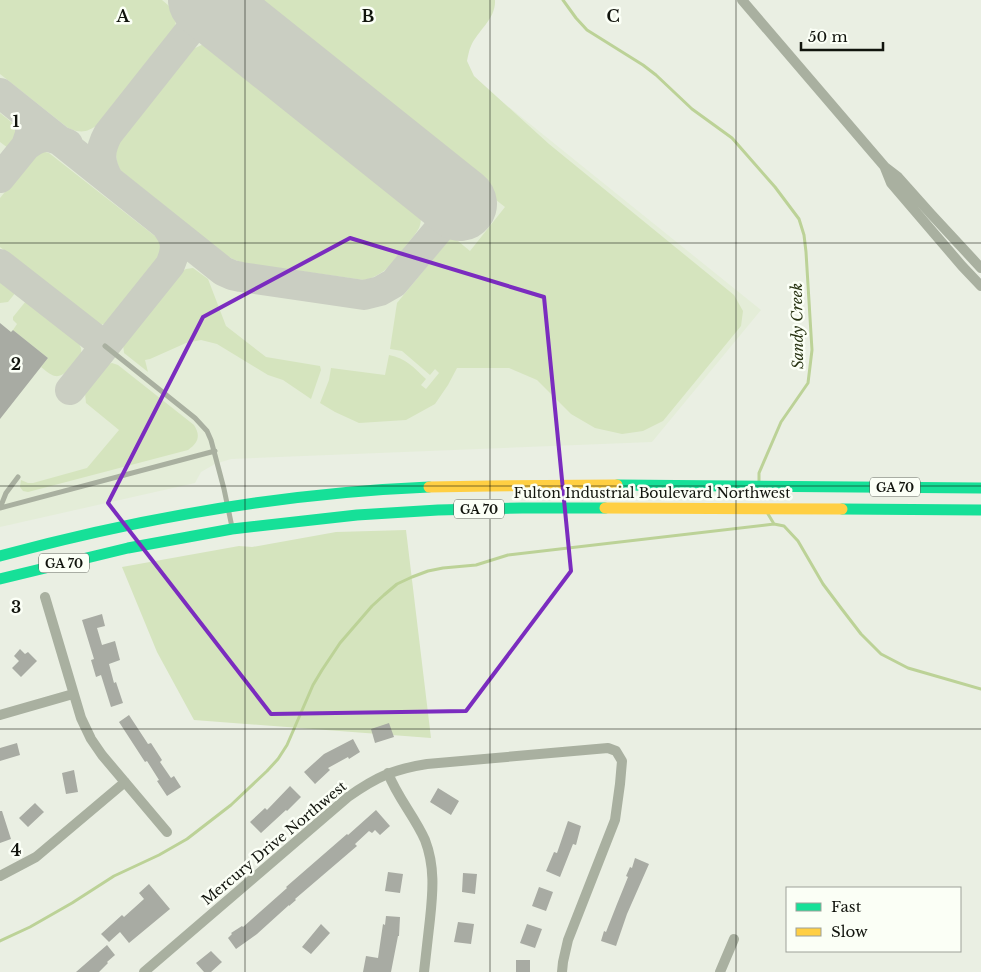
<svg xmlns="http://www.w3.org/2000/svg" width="981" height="972" font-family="'Libre Baskerville',serif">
	<rect width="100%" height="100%" fill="#eaefe3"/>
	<path fill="#e4edd8" d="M0 0H376L761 310 652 442 231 459 215 464 201 472 195 483 0 527Z"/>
	<path fill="#d5e4be" d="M0 0H162C176 11 179 16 173 33L99 124C87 132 82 134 68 128L0 74Z
		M250 0H495C496 19 478 30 471 46 469 50 468 56 467 61L474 76 549 144 734 295 743 311 741 326 663 421 643 431 622 434 595 428 571 414 537 380 509 368H457L448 385 435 404 406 420 359 423 335 412 320 403 329 380 331 368 385 375 389 355C406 358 414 368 426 379L421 385 426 389 439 373 435 369 430 375 402 351 390 349 397 303 452 236 470 251 505 207 252 8Z
		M206 43 216 44 418 205C421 213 422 221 419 228 416 234 411 239 407 244 395 260 385 276 364 280L244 263 235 260 225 255 120 170C115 159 115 152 119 141L193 49Z
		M0 113C17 127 24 128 8 148L0 142Z
		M42 151 49 153 160 240 163 248 161 257 109 322 101 325 94 322 0 247V198L36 154Z
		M193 268 208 279 226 326 266 357 320 366 321 370 311 399 283 380 268 375 217 344 201 340 186 343 150 359 145 360 148 372 124 353 123 344 180 272 186 269Z
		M0 279 16 292 8 302 0 303Z
		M26 301 77 341C80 345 82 348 81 353 80 361 64 378 55 376 50 375 45 370 41 367L48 358 13 330 17 324 13 320V317Z
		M112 363 118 365 194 425C201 436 198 443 188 450L28 492 23 491 20 487 21 480 28 483H33L87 468 119 430 86 403 85 393 87 388 105 365Z
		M406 530 431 738 194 720 157 652 122 567 239 546 252 547 336 532Z"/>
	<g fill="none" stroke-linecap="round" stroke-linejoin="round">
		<path stroke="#bcd297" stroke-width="3" d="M563 0 576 18 587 30 643 65 656 75 692 109 732 138 775 187 799 219 804 235 806 252 811 334 812 350 808 383 781 422 759 473V481
			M768 514 774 524
			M0 941 30 927 72 903 114 876 159 855 187 839 231 805 267 771 278 759 287 745 313 685 322 670 340 643 372 606 384 595 397 584 412 577 428 571 443 568 476 565 508 555 774 524 784 526 798 541 823 584 841 608 861 634 881 654 908 668 981 689"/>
		<path stroke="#cacec2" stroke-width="30" d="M197 20 194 26C209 14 216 17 233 23L226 11 224 0
			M0 93 223 271 232 275 241 277 364 295 380 291 394 283 460 204
			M26 146C44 133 49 136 68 144
			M0 178 26 146 30 134V126
			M109 180C100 164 98 152 108 134L214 0
			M0 264 105 346
			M70 390 170 265C177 249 177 240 166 226"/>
		<path stroke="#cacec2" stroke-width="74" d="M205 0 460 204"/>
	</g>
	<path fill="#a8aba3" d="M0 323 11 332 13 330 48 358 0 419Z
		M102 614 105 626 97 628 102 645 115 641 120 660 109 664 114 683 116 682 123 703 111 707 101 675 96 677 91 660 94 659 82 620Z
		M20 649 25 654 28 652 37 661 21 677 12 668 19 661 14 656Z
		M129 715 148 744 151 743 162 760 160 762 171 778 174 776 181 787 167 796 157 781 159 780 147 761 145 762 119 722Z
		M389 723 394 737 375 743 371 729Z
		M353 739 360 752 349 759 348 757 328 768 330 770 315 784 304 772 324 754Z
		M17 743 20 755 0 761V748Z
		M74 770 78 792 66 794 62 773Z
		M290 786 301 797 287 811 286 810 261 833 250 822 265 808 267 810Z
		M438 788 459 801 451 815 430 802Z
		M35 803 44 812 28 827 19 818Z
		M376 810 390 826 380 835 375 830 372 833 369 831 355 844 357 846 295 899 296 900 289 906V905L257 934 236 949 228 938 232 934 231 933 242 926 243 927 287 888 286 887 347 834 348 835Z
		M0 811H2L11 839 0 843Z
		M568 821 581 826 576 845 573 844 560 877 546 871 554 852 557 853Z
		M635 858 649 864 627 914 616 946 601 941 604 931 606 932 617 904 628 877 626 876 630 867 632 868Z
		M388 872 403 874 400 893 385 891Z
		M463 873 477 874 475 894 462 892Z
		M149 884 170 909 129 943 120 932 109 942 101 934 122 915 124 917 144 899 139 893Z
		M539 887 553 892 546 911 532 906Z
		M386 916 400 917 399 936H398L391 972H363L366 956 378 958 383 924 385 925Z
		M458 922 474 924 471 944 454 942Z
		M321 924 330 933 311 954 302 947Z
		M527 924 542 929 535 948 520 943Z
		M107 945 115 955 107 962 108 963 99 972H76Z
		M211 951 222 962 211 972H204L196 963Z
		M516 960H530V972H516Z"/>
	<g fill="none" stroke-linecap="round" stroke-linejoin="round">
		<path stroke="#a9b0a0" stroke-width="5" d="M105 346 195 418 207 431 211 440 224 489 232 527
			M0 508 215 451
			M0 508 6 493 18 477"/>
		<path stroke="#a9b0a0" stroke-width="10" d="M742 0 885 167 898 177 931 214 981 268
			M885 168 891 183 962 266 981 286
			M45 597 81 718 91 739 102 755 167 832
			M0 715 73 694
			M388 773C397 797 415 817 425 840 435 866 433 891 430 919 428 937 426 954 424 972
			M0 876 36 857 125 782
			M144 972 348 797C376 777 394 769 427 764L608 748 616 751 622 761 620 784 615 820 568 940 563 962 562 972
			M720 972 734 939"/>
		<path stroke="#16e098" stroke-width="11" d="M617 485 981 488
			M842 509 981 510
			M0 556C140 518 284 493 429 487
			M0 579 128 548 232 529 357 515 438 510 522 508H605"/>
		<path stroke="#ffcf43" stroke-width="11" d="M429 487 490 486 617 485
			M605 508 842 509"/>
	</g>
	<path fill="none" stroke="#7b2cbf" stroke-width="4" stroke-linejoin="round" d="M350 238 544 297 571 571 466 711 271 714 108 503 203 317Z"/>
	<path fill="none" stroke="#11140d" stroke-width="1" stroke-opacity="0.55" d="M245 0V972M490 0V972M736 0V972M0 243H981M0 486H981M0 729H981"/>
	<g text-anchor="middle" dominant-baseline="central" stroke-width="5" stroke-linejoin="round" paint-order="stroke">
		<g fill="#fbfff6" stroke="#575a53" stroke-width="1">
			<rect x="870" y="477.5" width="50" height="19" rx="4"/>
			<rect x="454" y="499.5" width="50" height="19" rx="4"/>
			<rect x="39" y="553.5" width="50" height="19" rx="4"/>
		</g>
		<g font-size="12" font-weight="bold" fill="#11140d">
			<text x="895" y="487">GA 70</text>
			<text x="479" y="509">GA 70</text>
			<text x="64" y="563">GA 70</text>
		</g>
		<g font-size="14" fill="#11140d" stroke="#fbfff6">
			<text x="652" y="493">Fulton Industrial Boulevard Northwest</text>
			<text transform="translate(274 843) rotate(-40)">Mercury Drive Northwest</text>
		</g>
		<g font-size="15" font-style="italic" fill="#273211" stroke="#fbfff6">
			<text transform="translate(797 326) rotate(-91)">Sandy Creek</text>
		</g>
	</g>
	<g font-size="16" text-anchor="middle" font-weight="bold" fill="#11140d" stroke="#fbfff6" stroke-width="5" stroke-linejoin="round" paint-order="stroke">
		<text x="123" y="22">A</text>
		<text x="368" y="22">B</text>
		<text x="613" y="22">C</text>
		<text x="16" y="127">1</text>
		<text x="16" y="370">2</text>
		<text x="16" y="613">3</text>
		<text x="16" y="856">4</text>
	</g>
	<rect x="786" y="887" width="175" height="65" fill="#fbfff6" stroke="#9da199"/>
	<rect x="796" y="903" width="25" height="8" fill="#16e098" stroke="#9da199"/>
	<text x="831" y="912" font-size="15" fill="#11140d">Fast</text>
	<rect x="796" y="928" width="25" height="8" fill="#ffcf43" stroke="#9da199"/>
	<text x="831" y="937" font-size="15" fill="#11140d">Slow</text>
	<path d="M801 42v8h82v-8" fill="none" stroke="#11140d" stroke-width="2.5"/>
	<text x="808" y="42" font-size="15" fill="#11140d" stroke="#fbfff6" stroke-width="4" paint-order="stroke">50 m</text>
</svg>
